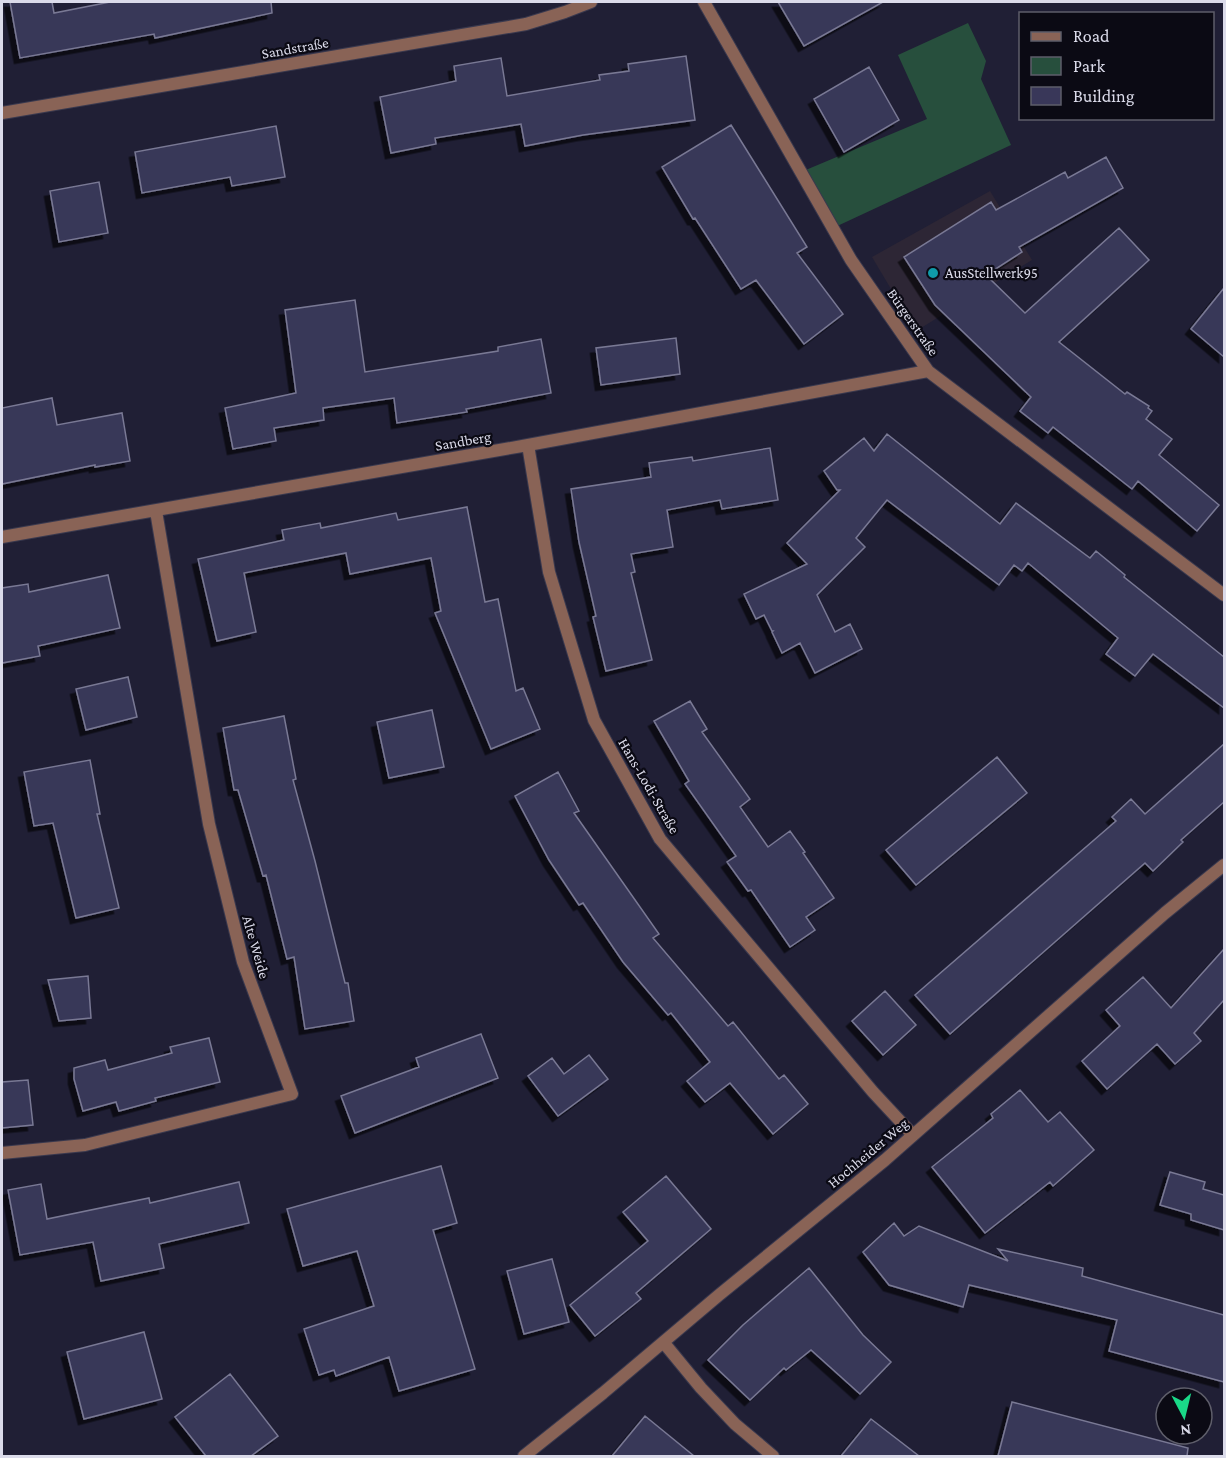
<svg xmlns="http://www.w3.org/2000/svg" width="1226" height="1458" font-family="'Crimson Pro',serif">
	<defs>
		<filter id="shadow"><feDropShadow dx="-5.5" dy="5.5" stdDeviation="0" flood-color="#0009"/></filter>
	</defs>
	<rect width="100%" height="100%" fill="#201f35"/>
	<path fill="#2d2635" d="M990 191 1032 260 916 331 872 257Z"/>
	<path fill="#274f3d" d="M968 23 986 61 981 79 1011 145 833 228 801 172 927 119 898 55Z"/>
	<path fill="#393759" stroke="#797994" stroke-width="1.5" filter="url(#shadow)" d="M10 2H52L54 13 110 2H271L272 13 155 38 154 34 20 58Z
		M778 2H883L804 46Z
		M686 56 695 120 583 135 525 146 521 124 435 138 436 144 391 153 380 97 456 81 454 66 501 58 507 96 600 80 599 75 629 71 628 64Z
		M869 67 899 120 844 152 814 99Z
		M731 125 807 247 797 253 843 314 804 344 756 280 741 289 695 218 693 219 662 167Z
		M276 126 285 177 232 186 230 177 142 193 135 152Z
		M1106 157 1123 188 1019 247 1022 252 986 275 1025 313 1119 228 1149 260 1059 342 1125 394 1127 392 1149 406 1148 408 1152 411 1146 419 1172 439 1159 455 1219 505 1197 531 1138 481 1132 489 1053 427 1048 433 1020 411 1031 397 935 305 904 257 991 202 996 210 1065 172 1068 178Z
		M99 182 108 233 59 242 50 191Z
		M1224 288V357L1191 329Z
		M355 300 365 372 498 351V347L541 339 551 393 466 409 467 412 397 423 394 398 323 408 324 420 274 428 276 441 233 449 225 408 296 393 285 310Z
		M676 338 680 374 601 385 596 348Z
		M52 398 57 425 122 413 130 461 95 467V465L2 484V408Z
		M887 434 1000 524 1016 503 1090 558 1096 551 1125 575 1124 577 1224 657V708L1153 654 1135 676 1106 654 1118 638 1028 563 1022 571 1014 565 999 585 887 500 856 538 865 547 817 595 835 632 850 624 862 649 815 673 800 643 782 653 772 632 773 631H772L764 615 756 619 744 594 807 564 787 543 840 490H837L824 471 864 438 874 451Z
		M770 448 778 500 722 509 720 500 667 510 673 547 631 554 635 572 631 573 652 660 606 671 593 617 596 616 579 542 571 489 651 477 649 463 692 457 693 461Z
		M467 507 485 602 498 599 516 691 523 688 540 729 491 749 435 613 441 611 431 558 350 574 346 553 244 573 256 632 217 641 198 559 284 540 282 530 320 523 321 528 396 513 398 520Z
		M108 575 120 628 38 646 40 656 2 663V588L28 584 29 592Z
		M128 677 137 717 86 730 76 689Z
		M690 701 707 729 702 732 750 799 740 807 768 847 790 831 805 852 803 853 834 898 806 917 815 930 790 947 751 890 748 891 727 862 736 856 685 784 689 781 654 721Z
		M432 710 444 767 389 778 377 722Z
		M284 716 296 779 293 780 315 861 345 983H348L354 1021 305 1029 294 957 287 959 266 875 263 876 238 790H234L223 728Z
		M1224 744V802L1181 840 1183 842 1153 871 1145 863 950 1034 915 995 1116 821 1112 817 1131 799 1145 814Z
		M997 757 1027 793 916 885 886 850Z
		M90 760 100 814H97L119 908 76 918 53 823 34 826 24 772Z
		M558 772 579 811 574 813 659 934 653 938 728 1026 733 1022 779 1079 784 1075 808 1104 773 1134 730 1083 705 1102 687 1081 710 1062 671 1013 668 1015 623 962 583 903 579 905 549 860 515 796Z
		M1224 949V1000L1194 1033 1201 1041 1175 1064 1157 1044 1107 1089 1082 1061 1120 1026 1106 1010 1143 977 1171 1008Z
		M88 976 91 1018 59 1021 48 980Z
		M885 991 916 1025 883 1055 852 1021Z
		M481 1034 498 1078 355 1133 341 1096 419 1067 416 1058Z
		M209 1038 220 1082 155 1098 156 1101 119 1111 116 1102 83 1111 74 1079V1068L105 1060 108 1070 172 1053 170 1047Z
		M589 1055 608 1079 558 1116 528 1076 552 1058 564 1074Z
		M28 1080 33 1125 2 1128V1082Z
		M1020 1090 1048 1122 1060 1112 1094 1150 1053 1186 1050 1182 985 1233 932 1167 993 1118 991 1114Z
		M441 1166 457 1223 433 1230 475 1369 399 1391 389 1357 336 1376 334 1370 319 1375 304 1329 374 1306 357 1251 303 1266 287 1209Z
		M1170 1172 1205 1182 1203 1189 1224 1195V1230L1191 1220V1214L1160 1205Z
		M666 1176 711 1229 636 1293 641 1299 595 1336 570 1305 648 1241 623 1212Z
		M239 1182 249 1223 159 1244 164 1268 101 1281 93 1242 20 1255 8 1190 41 1184 47 1219 149 1198 150 1203Z
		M894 1223 904 1236 919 1226 1008 1261 998 1249 1083 1268 1082 1276 1224 1315V1382L1109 1351 1117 1320 969 1285 963 1307 889 1285 863 1252Z
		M552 1259 569 1322 524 1334 507 1271Z
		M809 1268 863 1335 891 1362 860 1394 811 1350 786 1370 784 1368 750 1400 708 1360 743 1325Z
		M144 1332 162 1399 84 1419 67 1352Z
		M230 1374 278 1436 251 1456H206L175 1417Z
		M1012 1402 1188 1448 1187 1456H998Z
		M645 1416 694 1456H612Z
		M871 1419 919 1456H841Z"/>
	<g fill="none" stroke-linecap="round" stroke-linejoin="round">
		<defs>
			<path id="minor" d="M704 2 851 260 928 371 1224 595
				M2 113 526 24 565 12 591 2
				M528 445 549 572 594 720 660 839 873 1092 913 1135
				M2 537 528 445 928 371
				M2 1153 85 1145 292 1094 243 962 209 824 156 511
				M664 1343 701 1388 735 1424 773 1456
				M524 1456 603 1393 719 1295 885 1160 1165 913 1224 865"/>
		</defs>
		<use href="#minor" stroke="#3a394e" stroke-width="14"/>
		<use href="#minor" stroke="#896356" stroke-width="12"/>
	</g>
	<circle fill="#0f9aa8" stroke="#0b0a14" stroke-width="2" cx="933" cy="273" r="6"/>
	<g text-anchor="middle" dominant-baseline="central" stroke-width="4.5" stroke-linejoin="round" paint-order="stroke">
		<g font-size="15" fill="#dbdbea" stroke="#0b0a14">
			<text transform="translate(295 48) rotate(-10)">Sandstraße</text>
			<text transform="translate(913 322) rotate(55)">Bürgerstraße</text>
			<text transform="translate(463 441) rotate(-10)">Sandberg</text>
			<text transform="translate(649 786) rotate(60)">Hans-Lodi-Straße</text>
			<text transform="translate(256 947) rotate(74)">Alte Weide</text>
			<text transform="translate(868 1153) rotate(-40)">Hochheider Weg</text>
		</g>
		<g font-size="15" fill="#dbdbea" stroke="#0b0a14" text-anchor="start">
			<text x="945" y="273">AusStellwerk95</text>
		</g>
	</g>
	<rect width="1226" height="1458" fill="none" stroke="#dbdbea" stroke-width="6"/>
	<rect x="1019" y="12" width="195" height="108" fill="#0b0a14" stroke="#5e5e6a" stroke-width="1.5"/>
	<rect x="1031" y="32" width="30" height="9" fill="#896356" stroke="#5e5e6a" stroke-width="1.5"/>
	<text x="1073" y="42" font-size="18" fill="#dbdbea">Road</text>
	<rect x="1031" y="57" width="30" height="18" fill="#274f3d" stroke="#5e5e6a" stroke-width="1.5"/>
	<text x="1073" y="72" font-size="18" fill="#dbdbea">Park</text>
	<rect x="1031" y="87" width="30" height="18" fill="#393759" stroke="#5e5e6a" stroke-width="1.5"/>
	<text x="1073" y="102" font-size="18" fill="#dbdbea">Building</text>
	<g transform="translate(1184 1416) rotate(173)"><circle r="28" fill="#0b0a14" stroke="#5e5e6a" stroke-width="1.5"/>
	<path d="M0-4.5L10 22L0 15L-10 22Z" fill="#1ad988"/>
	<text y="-9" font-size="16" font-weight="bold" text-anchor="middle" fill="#dbdbea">N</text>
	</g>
</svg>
